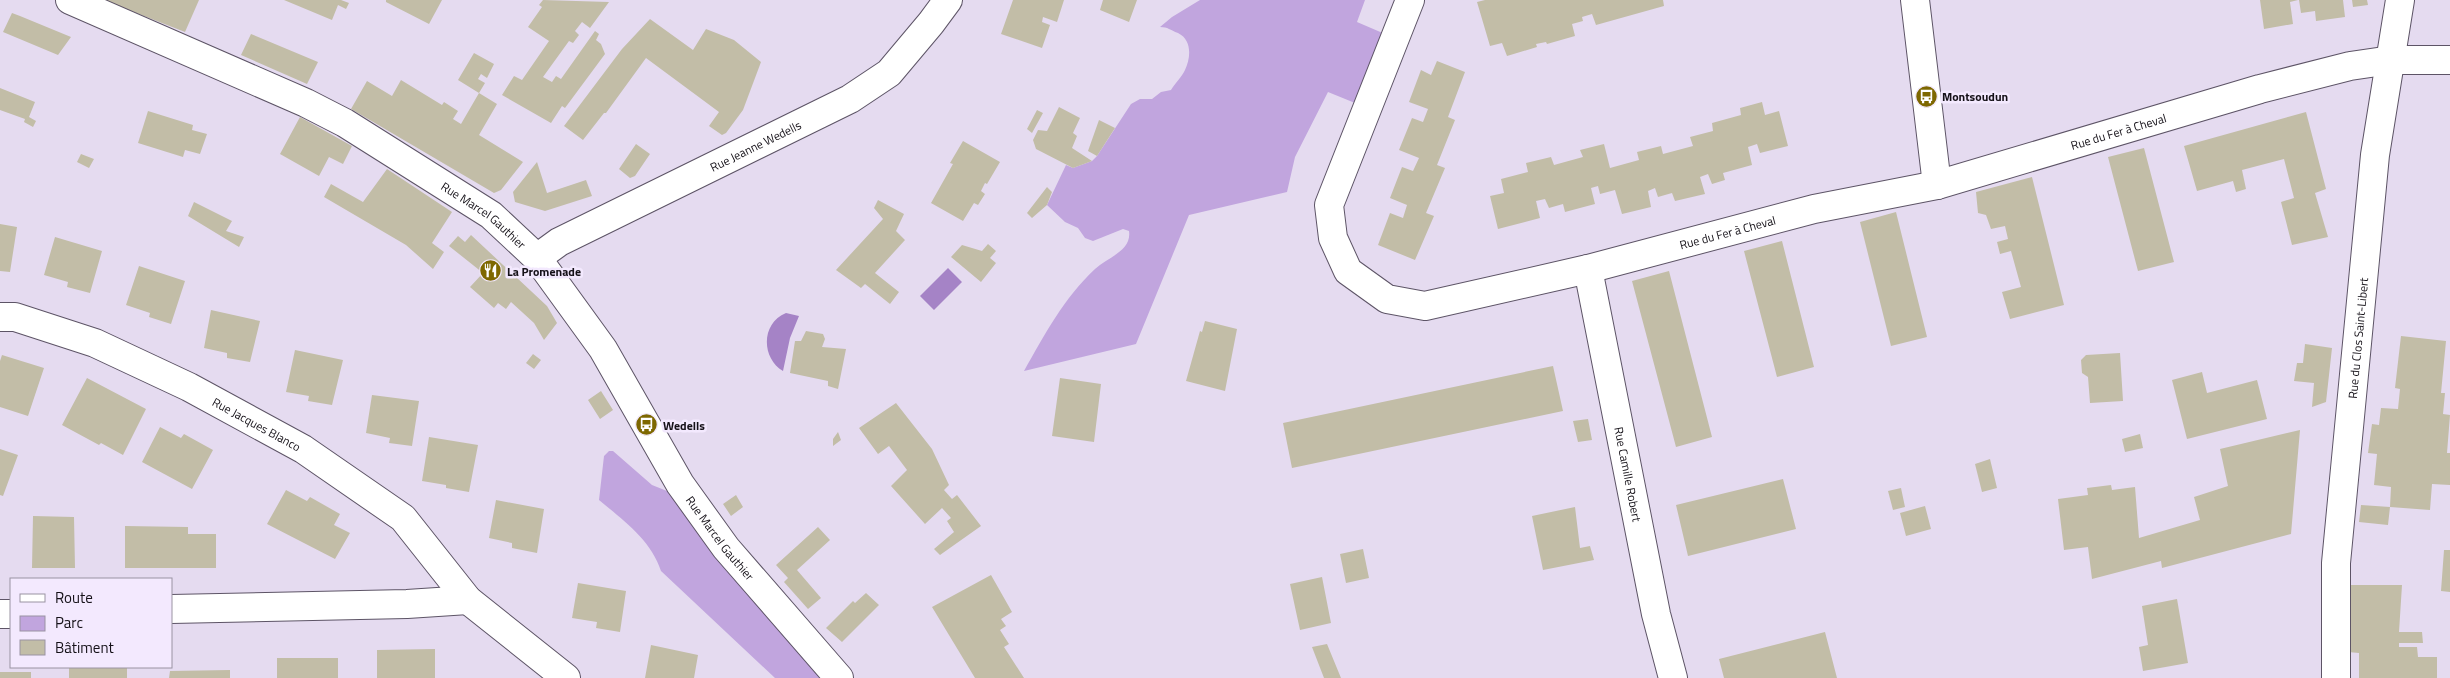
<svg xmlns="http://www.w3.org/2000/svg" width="2450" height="678" font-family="'Titillium Web',sans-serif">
	<rect width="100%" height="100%" fill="#e5dbf0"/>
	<path fill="#c1a5de" d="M1200 0H1365L1357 22 1385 34 1355 103 1328 92 1295 157 1287 192 1189 215 1136 344 1024 371C1045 334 1064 298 1095 269 1108 257 1132 251 1129 231L1123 229 1093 241 1085 238 1078 228 1065 222 1047 205 1066 165 1073 168 1092 161 1097 156 1131 104 1140 99H1152L1161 92 1171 90C1175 83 1182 77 1185 70 1191 57 1192 40 1178 33 1170 30 1168 27 1160 27L1172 17Z
		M609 451H613L652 485 667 491 709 546 823 678H775L661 571C651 540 623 520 599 500L604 456Z"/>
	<path fill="#a583c6" d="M948 268 962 282 934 310 920 296Z
		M786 313 799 316 790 338 783 371C761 358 761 323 786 313Z"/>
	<path fill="#c2bda7" d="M103 0H199L185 32Z
		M284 0H341L349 3 346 9 338 5 332 20Z
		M386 0H442L429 24 386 2Z
		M543 0 609 2 590 28 582 22 575 31 579 35 573 43 569 41 543 77 552 82 556 76 561 79 595 31 599 34 596 40 601 44 605 54 565 108 562 106 551 123 502 95 514 76 522 80 549 41 528 27 542 7 539 5Z
		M1013 0H1064L1057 22 1043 17 1042 22 1050 25 1042 48 1001 34Z
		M1103 0H1137L1129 22 1100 10Z
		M1485 0H1663L1664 6 1596 25 1592 14 1582 17 1583 21 1572 24 1575 36 1547 44 1546 42 1536 44 1537 47 1507 56 1502 43 1490 46 1477 2Z
		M2260 0H2298L2290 2 2293 24 2264 29Z
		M2299 0H2343L2345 17 2316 21 2315 11 2301 13Z
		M2352 0H2367L2368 5 2353 7Z
		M12 13 20 16 71 37 58 55 3 32Z
		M650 19 693 50 706 29 734 40 761 62 743 110 726 133 722 135 709 126 719 112 646 58 606 113H604L583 140 564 126 622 49Z
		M251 34 318 62 307 84 241 55Z
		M474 53 494 64 487 78 481 74 478 79 485 83 479 93 458 80Z
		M1437 61 1465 72 1448 117 1455 120 1437 165 1445 168 1426 213 1434 216 1415 260 1378 245 1390 213 1403 218 1407 205 1390 198 1402 167 1413 171 1419 158 1399 150 1412 118 1423 122 1428 109 1409 102 1421 70 1431 75Z
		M401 80 442 105 444 102 458 111 453 119 461 124 479 93 497 104 479 135 523 162 501 190 494 193 351 109 367 81 392 96Z
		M0 88 35 102 29 117 36 121 33 127 24 122 25 119 0 110Z
		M1762 102 1765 115 1779 111 1788 146 1760 153 1757 144 1748 147 1752 165 1723 173 1725 180 1712 184 1708 174 1700 177 1705 194 1675 201 1672 193 1658 197 1655 188 1648 191 1651 207 1622 214 1615 190 1600 194 1598 186 1591 188 1595 204 1565 212 1563 204 1549 208 1545 199 1536 201 1540 218 1498 229 1490 196 1504 193 1501 179 1528 172 1526 163 1551 157 1554 165 1583 157 1580 150 1604 144 1610 168 1639 160 1637 152 1661 146 1663 154 1693 146 1690 137 1713 131 1712 123 1741 115 1740 108Z
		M1059 107 1080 118 1073 133 1077 136 1072 148 1092 161 1073 168 1036 149 1033 140 1038 130 1047 131Z
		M1037 110 1043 113 1032 133 1027 129Z
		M148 111 193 125 192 130 207 134 200 154 185 150 183 157 138 143Z
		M2306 112 2326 189 2315 193 2328 237 2292 245 2281 202 2294 198 2284 159 2242 170 2246 189 2236 192 2233 181 2197 191 2184 146Z
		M300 117 352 146 343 164 329 157 319 176 280 154Z
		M1099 120 1115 128 1097 156 1088 151Z
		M963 141 1000 162 987 184 985 183 981 191 985 194 978 205 974 203 963 221 931 203 953 164 950 163Z
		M636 144 650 154 635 176 630 178 619 169Z
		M2144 148 2174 262 2138 271 2108 157Z
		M81 154 94 159 89 168 77 162Z
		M537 162 547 193 586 180 592 196 545 211 515 202 513 192Z
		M387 169 452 212 432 243 444 252 433 269 406 245 324 197 331 184 363 202Z
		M2032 177 2064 305 2010 319 2002 292 2021 287 2011 251 2000 254 1997 242 2008 239 2005 226 1991 229 1986 215 1978 213 1976 192Z
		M1047 187 1052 192 1047 205 1032 218 1027 213Z
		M878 200 904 214 896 231 905 240 875 273 899 292 890 304 865 284 861 288 836 270 883 219 874 208Z
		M194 202 232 221 226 231 244 237 239 247 188 216Z
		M1896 212 1927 337 1891 346 1860 222Z
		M0 224 17 227 10 272 0 271Z
		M471 235 547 306 557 323 544 340 534 323 511 302 506 309 498 303 494 308 470 287 483 273 449 246 458 236 465 242Z
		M55 237 102 251 90 293 67 287 68 282 44 275Z
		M1782 241 1814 367 1777 377 1744 251Z
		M988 244 996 251 990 258 996 263 981 282 951 257 962 245 982 251Z
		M139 266 185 281 171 324 149 317 150 313 126 305Z
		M1669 271 1712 437 1676 447 1632 281Z
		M211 310 260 321 250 362 227 358V353L204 348Z
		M1205 321 1237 329 1225 391 1186 381 1200 331 1202 332Z
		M806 331 823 334 825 339 822 347 846 349 838 389 828 386V381L790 373 795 341H801Z
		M2401 336 2446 341 2441 393H2445L2443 414 2450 415 2447 453H2450V485L2432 484 2430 510 2390 507 2388 525 2359 522 2361 505 2390 507 2391 487 2374 485 2377 454 2368 453 2372 424 2379 425 2381 408 2398 409 2400 389 2395 388Z
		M2305 344 2332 348 2326 402 2312 407 2314 383 2294 381 2297 363H2303Z
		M295 350 343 360 332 405 308 401 309 396 286 392Z
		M2120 353 2123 401 2090 403 2088 377 2082 373 2081 360 2086 355Z
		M533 354 541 360 534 369 526 363Z
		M2 355 44 368 28 416 0 407V361Z
		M1553 366 1563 411 1292 468 1283 423Z
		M2202 372 2207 393 2257 380 2267 419 2187 439 2172 380Z
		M87 378 146 409 123 455 101 443 99 445 62 425Z
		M1060 378 1101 384 1094 442 1052 436Z
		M601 391 613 410 600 419 588 400Z
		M372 395 419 401 412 446 389 443 390 438 366 433Z
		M896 403 932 449 949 485 944 490 952 499 957 495 981 526 940 555 934 549 954 532 947 521 951 518 942 508 925 524 891 486 907 470 889 446 878 454 859 428Z
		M1588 419 1592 440 1578 442 1573 421Z
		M160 427 181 438 184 434 213 450 192 489 142 462Z
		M2300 430 2291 534 2162 568 2161 561 2092 579 2088 547 2064 550 2058 499 2088 495 2087 488 2111 485 2112 490 2135 487 2139 538 2200 520 2194 497 2228 486 2220 449Z
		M838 432 841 440 833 446V439Z
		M2140 434 2143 448 2125 452 2122 439Z
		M429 437 478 445 469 492 446 488V485L422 481Z
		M0 449 18 455 3 496 0 495Z
		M1990 459 1997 488 1982 492 1975 464Z
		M1783 479 1796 529 1688 556 1676 505Z
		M1901 488 1905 507 1893 510 1888 491Z
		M286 490 307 501 310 497 340 514 334 525 350 533 335 559 267 524Z
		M736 495 743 507 731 516 723 504Z
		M496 500 544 509 537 553 512 548V543L489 538Z
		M1925 506 1931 529 1906 536 1900 513Z
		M1575 507 1580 548 1590 546 1594 560 1543 570 1532 516Z
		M33 516 74 517 75 568H32Z
		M125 526 188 527V534H216V568H125Z
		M818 527 830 540 797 570 821 598 808 609 784 582 788 578 776 565Z
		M1363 549 1369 578 1346 583 1340 554Z
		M2444 550H2450V592L2441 591Z
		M991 575 1012 612 1001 619 1006 626 1000 630 1009 644 1004 647 1024 678H975L932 607Z
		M1322 577 1331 623 1300 630 1290 584Z
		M578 583 626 591 620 632 596 628 597 622 572 618Z
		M2349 585H2402L2399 632H2422L2423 643H2399V647H2417L2418 657H2437V678H2359V653L2348 652Z
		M866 593 879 605 842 642 826 628 853 601 855 603Z
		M2177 599 2188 663 2143 671 2139 647 2148 645 2142 606Z
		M1825 632 1837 678H1724L1719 659Z
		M1327 644 1341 678H1324L1312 647Z
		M651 645 698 655 694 678H645Z
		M435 649V678H377V650Z
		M277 658H338V678H277Z
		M69 667H127V678H69Z
		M230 670V678H169L170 671Z
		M0 672H31V678H0Z"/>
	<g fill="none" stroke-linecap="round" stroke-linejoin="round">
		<defs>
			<g id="minor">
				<path id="s1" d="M70 0 306 103 345 123 491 215 537 258 603 349 680 484 726 548 839 678"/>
				<path id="s2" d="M1410 0 1329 205 1333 238 1348 271 1387 299 1425 306 1588 269 1814 209 1937 185 2260 89 2350 66 2391 60H2450"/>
				<path d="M1915 0 1937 185"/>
				<path id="s3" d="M537 258 559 242 850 99 889 73 931 23 948 0"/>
				<path id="s4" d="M1588 269 1656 614 1673 678"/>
				<path id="s5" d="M0 317H15L95 343 189 387 303 449 403 518 468 600 566 678"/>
				<path d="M171 609 407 604 468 600"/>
				<path d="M0 614H11"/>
				<path id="s6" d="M2336 678V563L2375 155 2400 0"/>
			</g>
		</defs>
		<use href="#minor" stroke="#5d5466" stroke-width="30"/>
		<use href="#minor" stroke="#fff" stroke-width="28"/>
	</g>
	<defs>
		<symbol id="bus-disc" viewBox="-11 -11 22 22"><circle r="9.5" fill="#7e6800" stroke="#f3e9fe"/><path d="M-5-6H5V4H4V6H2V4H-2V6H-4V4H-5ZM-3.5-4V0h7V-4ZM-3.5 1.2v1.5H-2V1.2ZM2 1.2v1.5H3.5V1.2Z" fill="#fff"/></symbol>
		<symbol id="restaurant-disc" viewBox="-11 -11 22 22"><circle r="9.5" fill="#7e6800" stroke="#f3e9fe"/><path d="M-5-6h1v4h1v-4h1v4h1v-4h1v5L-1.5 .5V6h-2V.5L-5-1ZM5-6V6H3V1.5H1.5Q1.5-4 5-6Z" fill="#fff"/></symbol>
	</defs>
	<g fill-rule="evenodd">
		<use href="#bus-disc" x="1914" y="84" width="25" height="25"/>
		<use href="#restaurant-disc" x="478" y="258" width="25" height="25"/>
		<use href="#bus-disc" x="634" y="412" width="25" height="25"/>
	</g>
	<g text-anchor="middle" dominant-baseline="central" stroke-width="5" stroke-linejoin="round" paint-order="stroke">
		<g font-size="12" font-weight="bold" fill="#151118" stroke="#f3e9fe" text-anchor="start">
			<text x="1942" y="96">Montsoudun</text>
			<text x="507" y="271">La Promenade</text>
			<text x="663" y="425">Wedells</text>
		</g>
		<g font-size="12" fill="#151118" stroke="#f3e9fe">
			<text stroke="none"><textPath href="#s2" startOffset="1092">Rue du Fer à Cheval</textPath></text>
			<text stroke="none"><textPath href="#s3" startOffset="246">Rue Jeanne Wedells</textPath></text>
			<text stroke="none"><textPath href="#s1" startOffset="468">Rue Marcel Gauthier</textPath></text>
			<text stroke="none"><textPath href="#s2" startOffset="688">Rue du Fer à Cheval</textPath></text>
			<text stroke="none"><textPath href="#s6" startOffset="341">Rue du Clos Saint-Libert</textPath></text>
			<text stroke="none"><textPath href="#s5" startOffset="280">Rue Jacques Blanco</textPath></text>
			<text stroke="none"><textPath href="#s4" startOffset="209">Rue Camille Robert</textPath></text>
			<text stroke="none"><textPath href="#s1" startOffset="872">Rue Marcel Gauthier</textPath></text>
		</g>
	</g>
	<rect x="10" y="578" width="162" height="90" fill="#f3e9fe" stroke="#9a93a2"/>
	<rect x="20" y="594" width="25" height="8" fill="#ffffff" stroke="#9a93a2"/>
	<text x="55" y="603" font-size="15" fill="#151118">Route</text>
	<rect x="20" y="616" width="25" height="15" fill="#c1a5de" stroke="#9a93a2"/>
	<text x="55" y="628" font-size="15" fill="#151118">Parc</text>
	<rect x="20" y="640" width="25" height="15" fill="#c2bda7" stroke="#9a93a2"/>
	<text x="55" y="653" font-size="15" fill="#151118">Bâtiment</text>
</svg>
